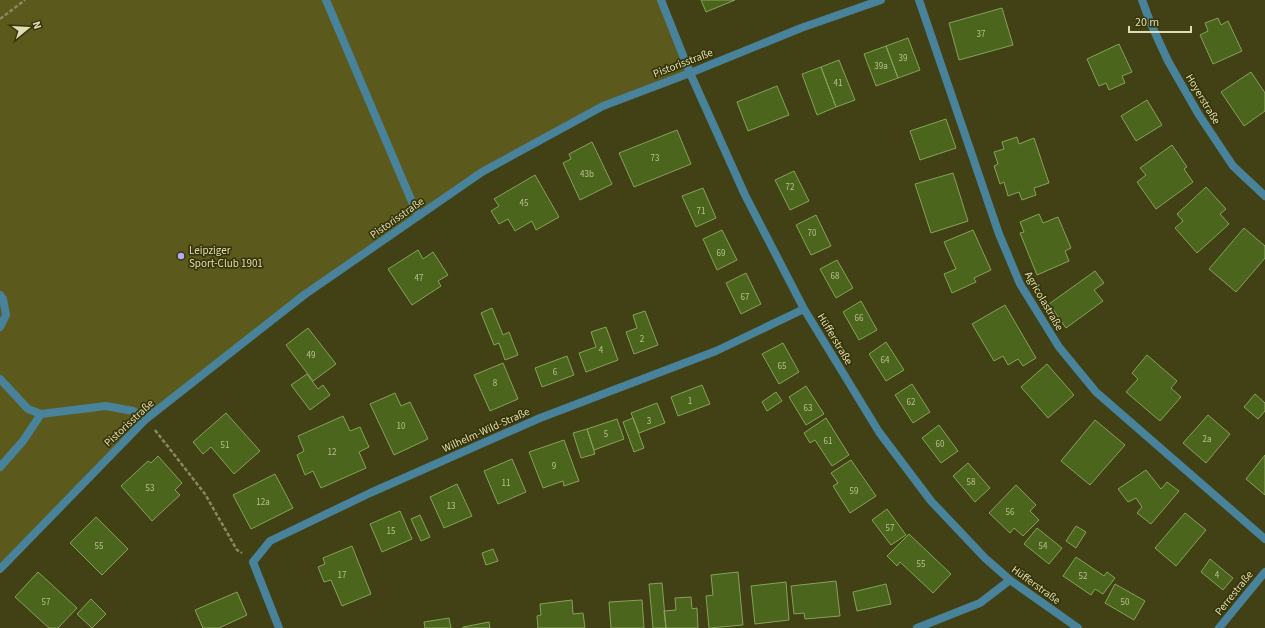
<svg xmlns="http://www.w3.org/2000/svg" width="1265" height="628" font-family="'Source Sans 3',sans-serif">
	<rect width="100%" height="100%" fill="#424015"/>
	<path fill="#5c591c" d="M0 0H661L690 73 603 106 482 172 304 295 146 419 0 569Z"/>
	<path fill="#4c651c" stroke="#86a25a" d="M701 0H735L706 12Z
		M1002 8 1013 45 959 60 949 23Z
		M1218 18 1221 25 1228 21 1242 51 1213 64 1200 35 1208 31 1205 23Z
		M908 38 920 70 898 78 886 46Z
		M1119 44 1132 72 1122 76 1125 83 1109 90 1106 83 1099 86 1087 59Z
		M886 46 898 78 876 86 864 54Z
		M839 60 855 100 836 107 821 67Z
		M821 67 836 107 817 115 802 74Z
		M1251 72 1265 93V111L1244 126 1221 92Z
		M777 86 789 115 748 131 737 102Z
		M1147 100 1162 125 1136 141 1121 116Z
		M946 119 956 148 920 160 910 131Z
		M677 130 691 164 634 187 619 153Z
		M1017 137 1019 144 1034 138 1049 183 1034 188 1036 195 1022 200 1019 192 1008 196 1004 182 1000 184 994 166 998 164 994 152 1004 149 1002 142Z
		M592 142 612 184 580 200 563 163 571 159 569 154Z
		M1172 145 1187 167 1184 169 1193 182 1156 209 1137 182 1146 175 1140 168Z
		M794 171 809 201 790 210 775 180Z
		M953 173 968 221 931 233 915 184Z
		M535 175 559 217 536 230 532 221 515 231 508 219 499 224 491 211 499 206 494 199Z
		M1206 187 1226 209 1220 214 1229 224 1197 253 1175 228 1183 221 1177 214Z
		M703 188 716 218 696 227 682 196Z
		M1039 214 1043 223 1058 217 1071 248 1065 251 1069 261 1037 275 1020 233 1024 232 1020 222Z
		M816 215 831 246 811 255 796 225Z
		M1244 228 1265 246V258L1236 292 1209 269Z
		M722 230 737 260 717 270 703 239Z
		M973 230 991 270 974 278 976 282 952 293 944 274 956 269 944 242Z
		M418 250 423 259 433 252 448 275 438 281 441 286 412 305 388 269Z
		M837 260 853 288 836 298 820 269Z
		M1095 271 1104 283 1094 290 1103 301 1066 328 1049 304Z
		M746 273 761 304 741 314 726 283Z
		M861 301 877 330 859 340 843 312Z
		M1005 305 1036 358 1023 366 1018 359 1008 365 1003 356 994 361 972 324Z
		M492 308 503 335 509 332 518 355 505 360 499 343 494 345 481 313Z
		M645 311 658 345 634 354 626 332 637 328 633 315Z
		M606 327 618 360 586 372 579 353 596 347 591 332Z
		M308 328 336 364 313 381 286 345Z
		M886 342 904 370 886 381 869 354Z
		M783 343 799 372 779 384 762 354Z
		M1147 355 1177 381 1171 388 1181 397 1160 421 1126 392 1138 379 1132 373Z
		M567 356 574 375 542 387 535 368Z
		M503 363 518 399 490 411 474 375Z
		M1047 364 1074 395 1048 418 1021 387Z
		M307 374 318 389 323 385 330 395 310 410 291 385Z
		M912 384 930 412 913 423 895 395Z
		M702 385 710 404 678 416 671 397Z
		M806 386 824 414 806 425 789 397Z
		M776 392 782 401 767 411 762 402Z
		M395 393 401 406 410 402 428 439 394 455 370 404Z
		M1255 394 1265 403V411L1258 419 1244 407Z
		M657 403 665 423 639 433 631 413Z
		M226 413 260 451 234 474 211 447 203 454 193 442Z
		M1208 415 1230 434 1206 463 1183 443Z
		M343 416 350 431 360 427 369 447 359 452 366 468 321 488 313 471 305 475 297 455 304 451 298 436Z
		M633 418 644 448 634 452 623 422Z
		M826 418 849 455 832 466 815 440 810 443 804 433Z
		M617 419 624 439 594 450 587 429Z
		M1095 420 1125 445 1090 485 1061 461Z
		M939 425 958 451 941 463 922 438Z
		M587 429 595 454 581 458 573 433Z
		M564 440 579 481 564 486 563 481 543 488 529 452Z
		M1265 455V495L1246 479Z
		M158 456 182 483 175 490 180 495 152 521 121 486 148 461 151 463Z
		M512 459 526 492 498 504 484 471Z
		M851 460 876 496 850 513 833 486 838 483 831 473Z
		M968 463 990 488 975 502 953 476Z
		M1146 470 1161 489 1167 482 1179 491 1151 524 1137 513 1142 507 1136 498 1128 502 1118 489Z
		M275 474 293 508 251 529 233 495Z
		M457 484 472 516 444 528 430 497Z
		M1016 485 1036 505 1030 511 1039 520 1023 536 1014 528 1010 533 989 513Z
		M887 509 906 535 891 545 872 520Z
		M400 511 412 539 382 552 370 524Z
		M1185 513 1206 530 1176 566 1155 548Z
		M420 515 430 537 421 541 411 519Z
		M96 517 128 549 102 575 70 543Z
		M1076 526 1086 532 1076 548 1066 541Z
		M1037 528 1062 548 1049 564 1024 544Z
		M909 534 951 574 933 593 900 562 897 566 887 556Z
		M352 546 371 594 342 606 331 580 324 582 318 567 325 564 323 558Z
		M493 549 498 561 486 565 482 553Z
		M1076 557 1104 576 1107 572 1115 578 1103 594 1095 589 1091 595 1063 576Z
		M1210 559 1233 578 1223 590 1201 572Z
		M38 572 77 608 58 628H49L15 597Z
		M738 572 743 625 709 628 706 596 713 595 711 575Z
		M836 581 840 616 805 619 804 613 794 614 791 586Z
		M786 582 789 620 755 624 751 586Z
		M662 583 666 628H653L649 584Z
		M886 584 891 604 857 611 853 592Z
		M1115 584 1145 601 1134 620 1105 603Z
		M237 592 247 615 219 628H203L195 610Z
		M691 597 692 609 697 608 698 628H666L664 611 676 610 675 598Z
		M91 599 106 614 92 628 77 614Z
		M572 600 573 614 583 613 585 628H538L537 616 541 615 540 604Z
		M642 600 644 628H611L609 602Z
		M449 618 451 628H425L424 622Z
		M489 622 490 628H463V627Z"/>
	<g fill="none" stroke-linecap="round" stroke-linejoin="round">
		<path stroke="#8a885f" stroke-width="2.5" stroke-dasharray="4 2" stroke-linecap="butt" d="M0 19 25 0
			M155 430 205 494 237 550 242 553"/>
		<path stroke="#48839b" stroke-width="8" d="M326 0 418 216
			M0 295 3 299 6 315 0 327
			M0 379 28 409 41 414 106 406 133 411 146 419
			M0 467 23 441 41 414"/>
		<path stroke="#48839b" stroke-width="8" d="M661 0 690 73 745 195 804 309 879 432 931 501 985 558 1010 580 1078 628
			M919 0 999 234 1020 284 1059 347 1096 392 1265 539
			M1142 0 1151 24 1168 61 1199 115 1233 166 1265 196
			M0 569 146 419 304 295 482 172 603 106 690 73 801 28 881 0
			M279 628 253 562 270 541 370 493 540 418 716 351 804 309
			M917 628 980 603 1010 580
			M1219 628 1265 572"/>
	</g>
	<circle fill="#b2adf9" stroke="#383609" stroke-width="1.5" cx="181" cy="256" r="4"/>
	<g text-anchor="middle" dominant-baseline="central" stroke-width="3.5" stroke-linejoin="round" paint-order="stroke">
		<g font-size="9" fill="#babf90">
			<text x="981" y="34">37</text>
			<text x="903" y="58">39</text>
			<text x="881" y="66">39a</text>
			<text x="838" y="83">41</text>
			<text x="655" y="158">73</text>
			<text x="587" y="174">43b</text>
			<text x="790" y="187">72</text>
			<text x="524" y="203">45</text>
			<text x="701" y="211">71</text>
			<text x="812" y="233">70</text>
			<text x="721" y="253">69</text>
			<text x="835" y="276">68</text>
			<text x="419" y="278">47</text>
			<text x="745" y="297">67</text>
			<text x="859" y="318">66</text>
			<text x="642" y="339">2</text>
			<text x="601" y="350">4</text>
			<text x="311" y="355">49</text>
			<text x="885" y="360">64</text>
			<text x="782" y="366">65</text>
			<text x="555" y="372">6</text>
			<text x="495" y="383">8</text>
			<text x="690" y="401">1</text>
			<text x="911" y="402">62</text>
			<text x="808" y="408">63</text>
			<text x="649" y="421">3</text>
			<text x="401" y="426">10</text>
			<text x="606" y="434">5</text>
			<text x="1207" y="439">2a</text>
			<text x="828" y="441">61</text>
			<text x="940" y="444">60</text>
			<text x="225" y="445">51</text>
			<text x="332" y="452">12</text>
			<text x="554" y="466">9</text>
			<text x="971" y="482">58</text>
			<text x="506" y="483">11</text>
			<text x="150" y="488">53</text>
			<text x="854" y="491">59</text>
			<text x="263" y="502">12a</text>
			<text x="451" y="506">13</text>
			<text x="1010" y="512">56</text>
			<text x="890" y="528">57</text>
			<text x="391" y="531">15</text>
			<text x="99" y="546">55</text>
			<text x="1043" y="546">54</text>
			<text x="921" y="564">55</text>
			<text x="342" y="575">17</text>
			<text x="1217" y="575">4</text>
			<text x="1083" y="576">52</text>
			<text x="46" y="602">57</text>
			<text x="1125" y="602">50</text>
		</g>
		<g font-size="11" fill="#deddb6" stroke="#383609">
			<text transform="translate(683 63) rotate(-21)">Pistorisstraße</text>
			<text transform="translate(1203 99) rotate(59)">Hoyerstraße</text>
			<text transform="translate(397 218) rotate(-35)">Pistorisstraße</text>
			<text transform="translate(1044 301) rotate(60)">Agricolastraße</text>
			<text transform="translate(835 339) rotate(59)">Hüfferstraße</text>
			<text transform="translate(129 423) rotate(-43)">Pistorisstraße</text>
			<text transform="translate(486 430) rotate(-24)">Wilhelm-Wild-Straße</text>
			<text transform="translate(1036 585) rotate(36)">Hüfferstraße</text>
			<text transform="translate(1234 593) rotate(-51)">Perrestraße</text>
		</g>
		<g font-size="11" fill="#deddb6" stroke="#383609" text-anchor="start">
			<text x="189" y="250">Leipziger<tspan x="189" dy="13">Sport-Club 1901</tspan></text>
		</g>
	</g>
	<g transform="translate(28 28) rotate(72)" stroke="#383609" stroke-width="3" paint-order="stroke">
	<path d="M0-3L7 15L0 10L-7 15Z" fill="#deddb6"/>
	<text y="-6" font-size="11" font-weight="bold" text-anchor="middle" fill="#deddb6">N</text>
	</g>
	<path d="M1129 26v6h62v-6" fill="none" stroke="#deddb6" stroke-width="2"/>
	<text x="1135" y="26" font-size="12" fill="#deddb6" stroke="#383609" stroke-width="3" paint-order="stroke">20 m</text>
</svg>
